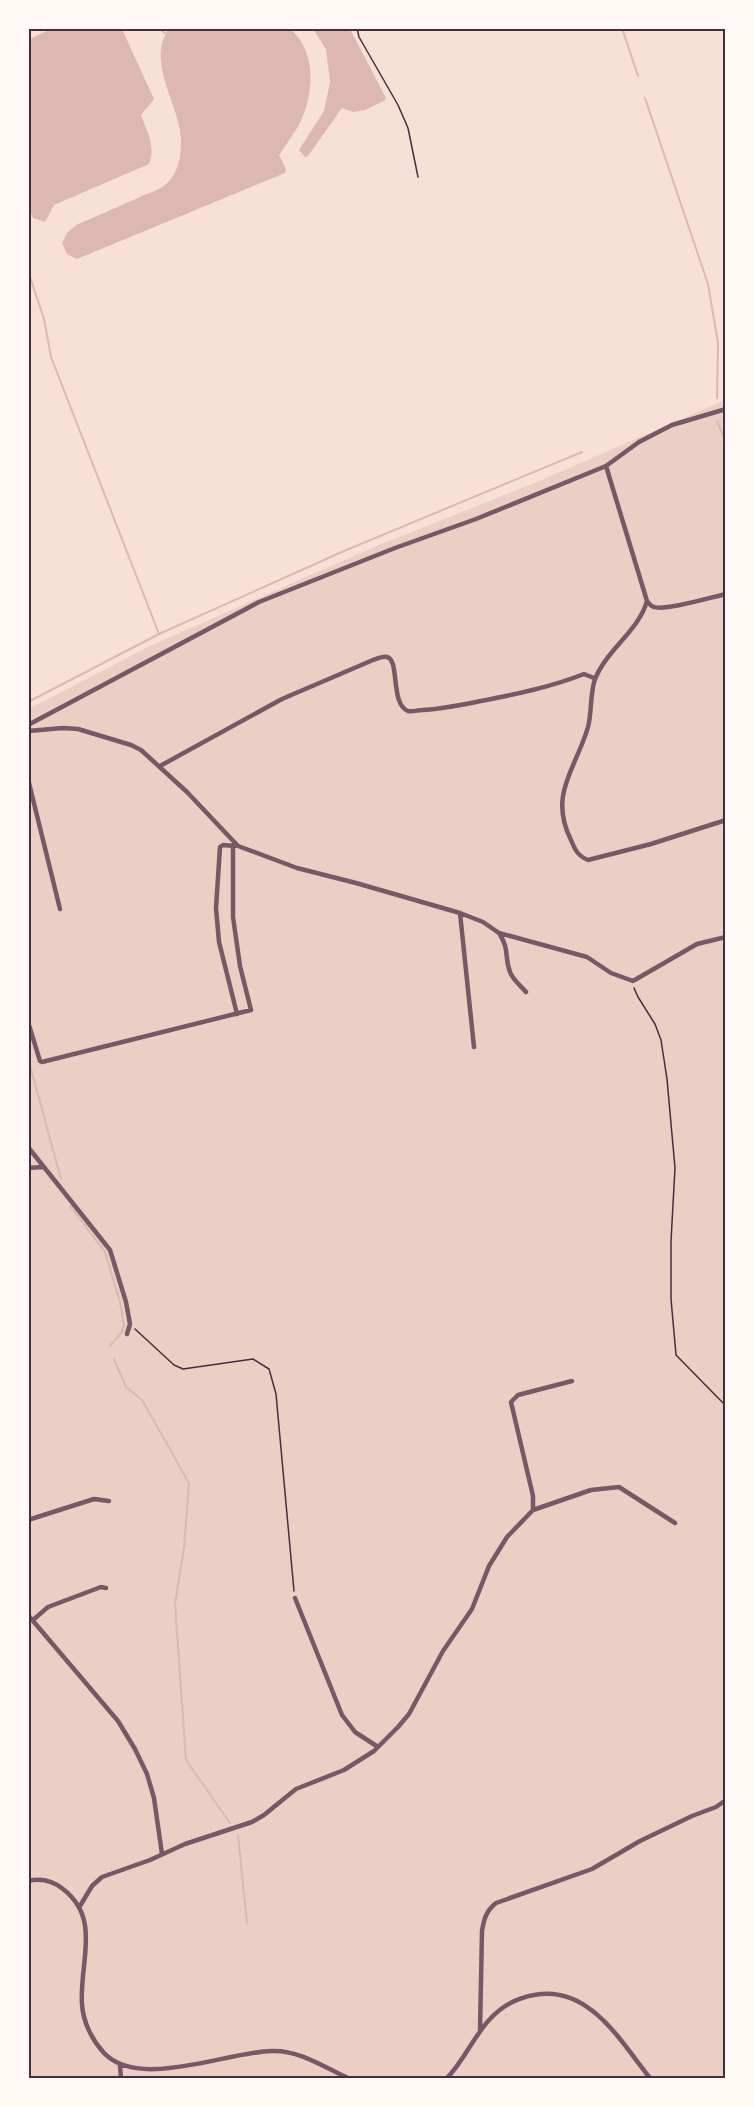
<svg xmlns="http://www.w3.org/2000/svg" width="754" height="2107" font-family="Montserrat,sans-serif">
	<rect width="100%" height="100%" fill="#f7e1d7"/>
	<path fill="#ebcfc5" d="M725 400V2078H29V709L148 647 374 547 537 482Z"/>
	<path fill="#dcb8b0" d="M53 28 122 29 154 99 141 115C147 132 156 146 149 164L54 205 45 222 33 218 29 208 28 40Z
		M290 29C317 51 314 94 300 123 294 134 286 144 279 155L286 169 285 173 77 259 67 254 62 243 67 233 76 225C98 216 119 206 140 197 147 193 158 191 165 185 180 173 183 149 180 130 175 100 147 58 169 29Z
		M313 29H350L386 98 384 101 365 110 353 112 342 108 308 156 305 157 299 150 324 111 330 82 326 49Z"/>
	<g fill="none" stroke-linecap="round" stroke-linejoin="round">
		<path stroke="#dcb8b0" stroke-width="2" d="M158 28 165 33
			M622 28 638 76
			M645 98 708 284 718 343 717 398
			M28 271 44 319 51 357 159 634
			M717 421 726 443
			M28 702 159 634 344 551 582 452
			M28 1058 61 1179
			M70 1206 105 1252 120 1302 124 1325 122 1332 110 1346
			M114 1359 126 1387 142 1400 189 1483 184 1548 175 1604 186 1760 230 1823
			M238 1835 247 1923"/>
		<path stroke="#4a2c40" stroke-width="1.5" d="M357 28 359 37 398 105 408 128 418 177
			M634 988 638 997 655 1024 661 1040 667 1079 675 1168 671 1241V1299L676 1355 726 1406
			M135 1329 174 1365 183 1369 253 1359 269 1369 276 1394 294 1591"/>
		<path stroke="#755966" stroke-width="4.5" d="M606 466 647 601C649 603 650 606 654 607 665 611 712 597 726 594
			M647 601C639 630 608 649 596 677 590 688 592 713 588 727 576 769 548 794 571 840 575 850 578 856 588 860L651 844 726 820
			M28 725 259 602 395 548 476 519 606 466 639 442 672 425 726 409
			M28 731 63 728 78 729 131 745 141 750 187 792 238 846 297 868 356 883 460 913 483 922 499 933 587 957 611 973 633 981 697 944 726 937
			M160 766 282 699 373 660C376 659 383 656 387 657 400 660 390 704 408 711 412 712 418 710 422 710 442 709 461 705 481 701 517 694 551 687 584 674L594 678
			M28 779 60 909
			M235 846 223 845 220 847 216 908 219 942 237 1014
			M460 913 474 1047
			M499 933C510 950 504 956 510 972 513 980 520 985 526 992
			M28 1022 40 1061 42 1062 251 1010 240 966 233 917V846
			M28 1147 110 1250 126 1302 130 1324 127 1334
			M28 1168 43 1167
			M533 1510 591 1490 619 1487 675 1523
			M28 1520 94 1499 109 1501
			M295 1598 342 1715 355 1732 378 1747
			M28 1615 118 1721 135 1749 147 1774 154 1798 162 1854
			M33 1620 48 1607 101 1587 106 1588
			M28 1881C41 1878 53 1881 63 1889 102 1919 79 1963 82 2004 83 2022 92 2040 104 2053 139 2090 226 2052 272 2051 299 2050 324 2067 348 2078
			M80 1906 92 1886 102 1877 150 1860 185 1844 252 1822 264 1815 296 1789 344 1770 374 1751 398 1727 409 1714 443 1651 472 1609 489 1566 507 1537 533 1510V1496L511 1402 518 1395 572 1381
			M480 2030 482 1931C484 1919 486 1911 496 1903L592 1869 640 1841 692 1816 716 1807 726 1800
			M120 2066 121 2078
			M447 2078C464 2061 473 2037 490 2019 502 2006 517 1998 534 1995 589 1984 621 2042 650 2078"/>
	</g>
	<rect width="754" height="2107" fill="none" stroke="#fffaf5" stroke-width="60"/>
	<rect x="30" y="30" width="694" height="2047" fill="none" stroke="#4a2c40" stroke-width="2"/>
</svg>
